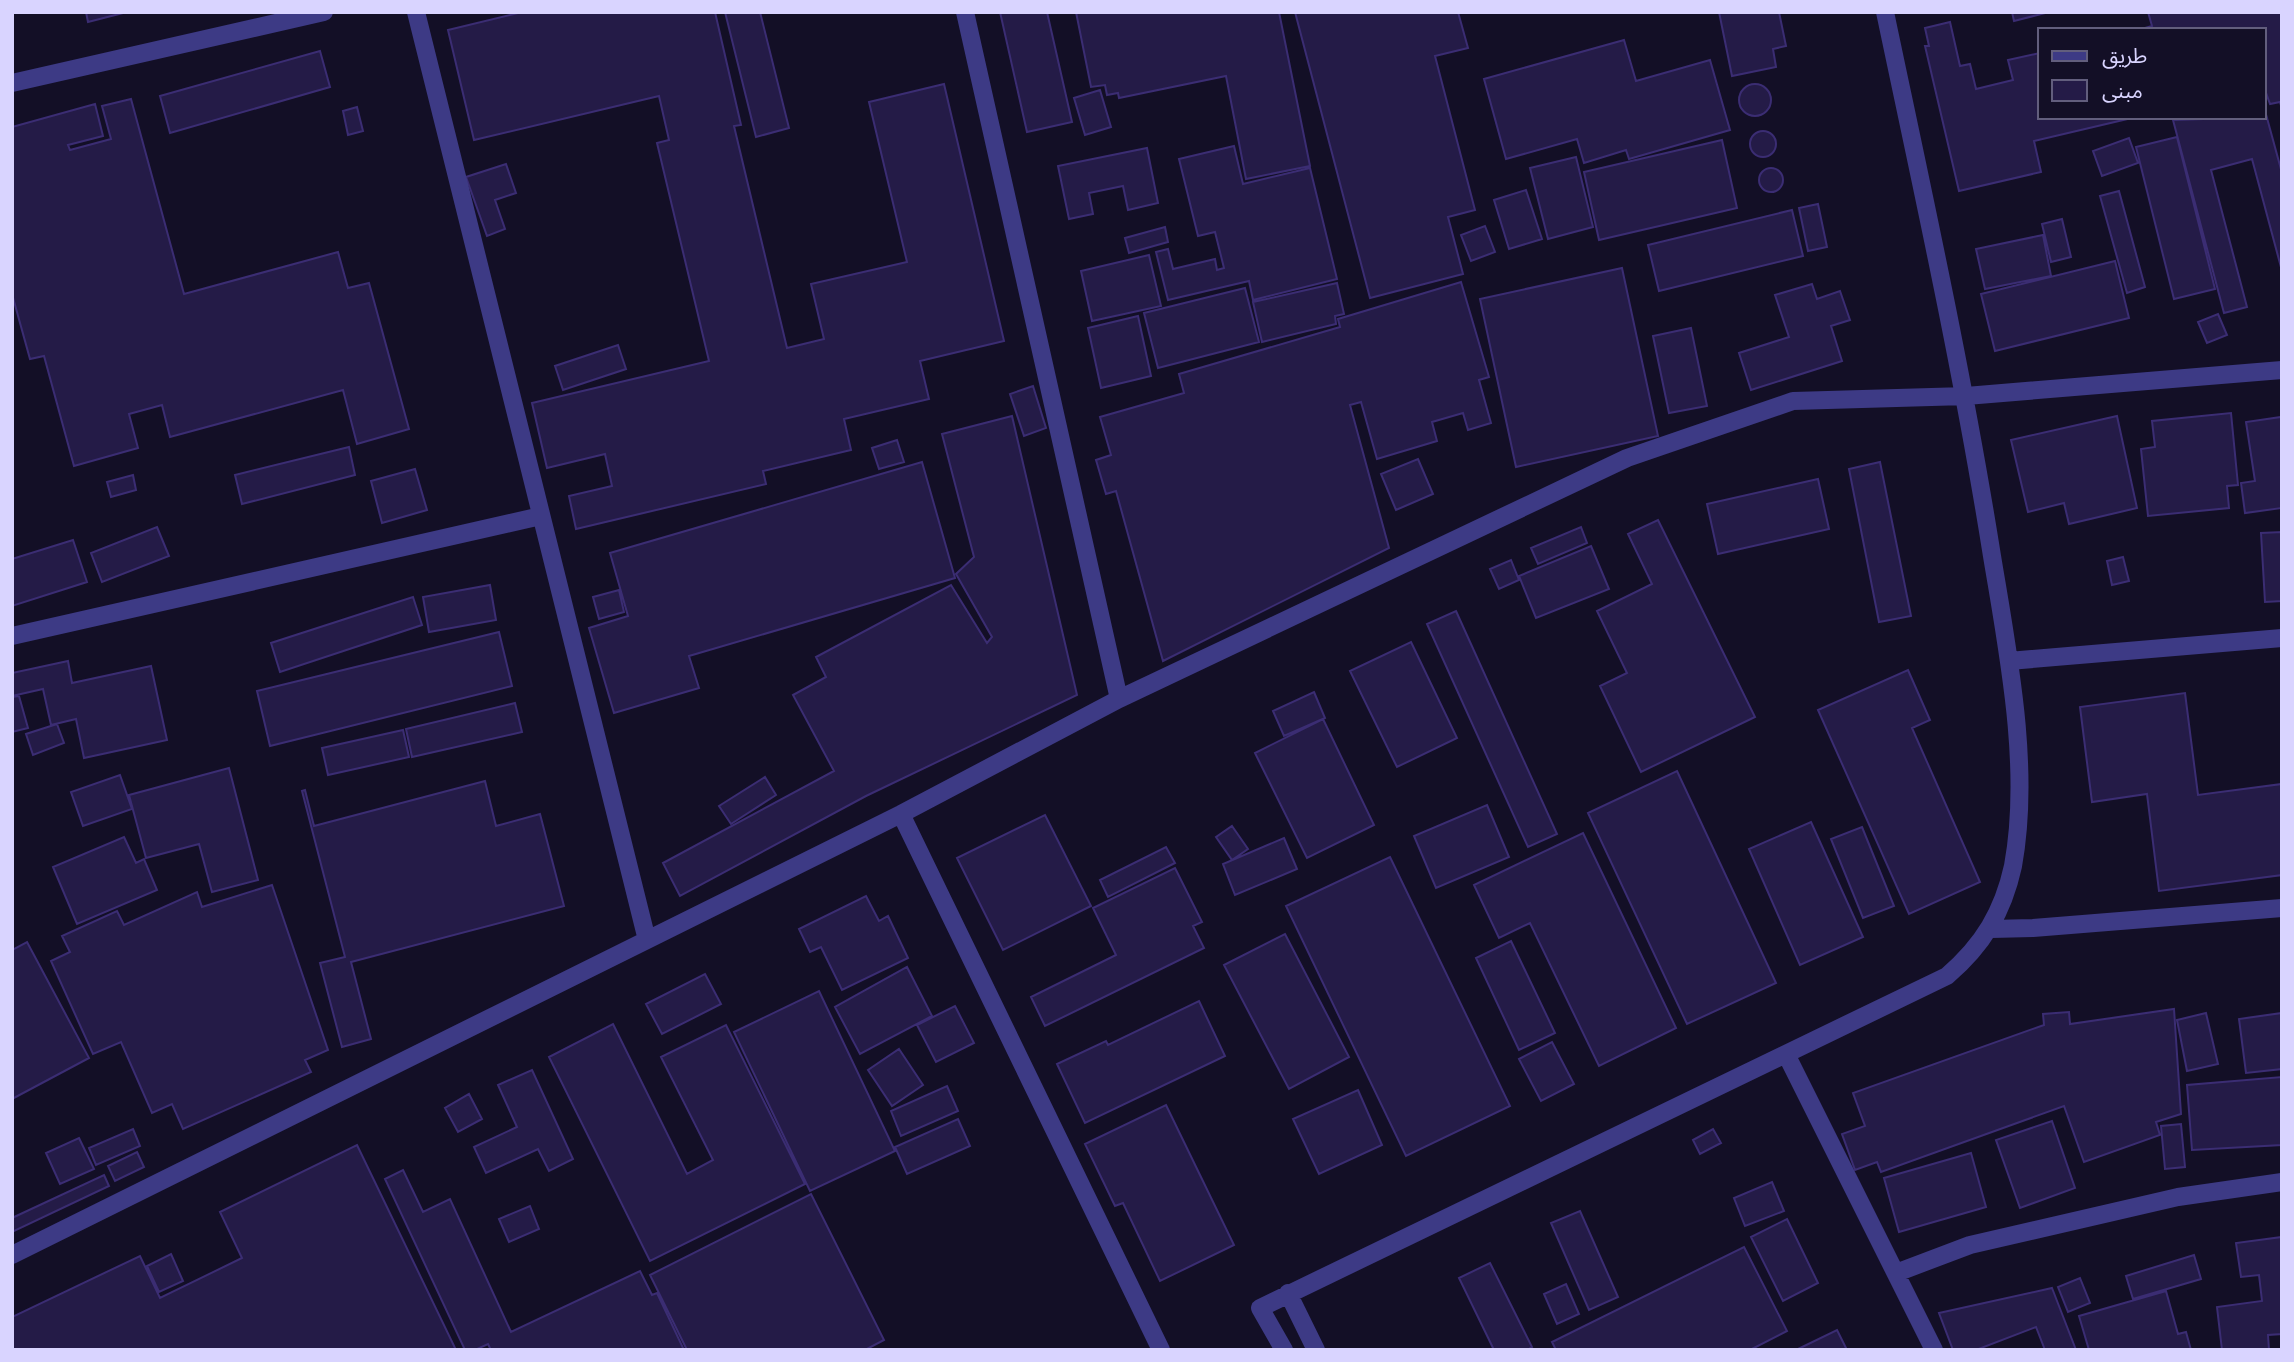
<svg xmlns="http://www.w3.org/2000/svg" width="2294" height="1362" font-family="'PT Sans Narrow','Noto Sans Arabic',sans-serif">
	<rect width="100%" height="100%" fill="#130f26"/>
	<path fill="#241b47" stroke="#3b2d73" stroke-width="2" d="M86 12H127L88 22Z
		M522 12H715L741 125 734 126 787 348 824 339 811 284 907 262 869 102 944 84 1004 341 920 361 929 399 844 419 851 450 763 471 766 484 576 529 569 496 612 486 605 454 547 468 532 403 709 361 657 143 669 140 659 96 474 140 448 30Z
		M725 12H760L789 128 756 137Z
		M1000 12H1047L1072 122 1027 132Z
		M1076 12H1279L1310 166 1246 179 1226 76 1119 98 1118 93 1107 95 1105 85 1091 87Z
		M1295 12H1458L1468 48 1435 56 1475 210 1448 217 1463 274 1370 298Z
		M1719 12H1779L1786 46 1773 49 1776 67 1732 76Z
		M2012 12H2049L2014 21Z
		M2148 12H2282V109L2280 102 2270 104 2264 87V30H2138L2152 26Z
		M1950 22 1960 66 1970 64 1976 89 2013 80 2008 60 2040 53V117H2136L2034 141 2041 172 1959 191 1925 46H1929L1925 28Z
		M1624 40 1636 81 1710 60 1730 130 1629 159 1626 150 1584 163 1577 139 1506 159 1484 79Z
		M320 51 330 87 170 133 160 96Z
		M1739 100a16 16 0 1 1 32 0a16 16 0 1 1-32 0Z
		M1100 90 1111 127 1085 135 1074 98Z
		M131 99 184 294 338 252 348 288 369 283 409 429 357 444 343 390 170 437 162 405 129 414 138 448 74 466 44 356 30 359 12 294V127L95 104 103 136 68 145 70 150 111 139 102 106Z
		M357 107 363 131 348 135 343 111Z
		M2264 107 2282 173V271L2252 159 2211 170 2247 307 2224 313 2173 120 2264 117Z
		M1750 144a13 13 0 1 1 26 0a13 13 0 1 1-26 0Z
		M2177 137 2215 289 2174 299 2136 147Z
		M2129 138 2138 163 2102 176 2093 151Z
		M1722 140 1737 208 1599 240 1584 172Z
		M1234 146 1243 184 1310 168 1337 279 1253 300 1249 281 1168 300 1156 252 1168 249 1173 269 1215 259 1217 270 1224 268 1215 232 1198 236 1179 159Z
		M1147 148 1158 203 1128 210 1123 186 1089 193 1093 214 1069 219 1058 166Z
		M1576 157 1593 227 1548 239 1530 168Z
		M506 164 516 193 495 200 505 229 487 236 466 177Z
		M1759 180a12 12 0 1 1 24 0a12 12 0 1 1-24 0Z
		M1526 190 1542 239 1509 249 1494 200Z
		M2119 191 2145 287 2127 293 2100 196Z
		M1818 204 1827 247 1808 251 1799 208Z
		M1792 210 1803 256 1659 291 1648 245Z
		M2062 219 2071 257 2051 262 2042 224Z
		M1485 226 1495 252 1471 261 1461 235Z
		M1165 227 1168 242 1129 253 1125 238Z
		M2043 235 2051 276 1985 289 1976 249Z
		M1149 255 1161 306 1092 321 1081 271Z
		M2115 261 2129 318 1995 351 1981 294Z
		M1622 268 1658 436 1516 467 1480 299Z
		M1461 282 1489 377 1479 380 1491 423 1468 430 1463 413 1432 422 1437 441 1377 459 1361 402 1350 405 1389 548 1163 661 1116 491 1106 494 1096 460 1111 455 1100 417 1184 393 1179 374 1340 327 1338 319Z
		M1337 283 1344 314 1335 316 1336 324 1262 342 1253 302Z
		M1812 284 1817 299 1840 291 1850 320 1831 326 1842 361 1751 390 1739 353 1789 337 1775 295Z
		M1245 288 1259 342 1158 368 1144 313Z
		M2218 314 2227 335 2207 343 2198 322Z
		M1138 316 1151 376 1101 388 1088 328Z
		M1691 328 1707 406 1669 413 1653 336Z
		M618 345 626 369 563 390 555 366Z
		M1033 386 1046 428 1024 436 1010 394Z
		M2231 413 2238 485 2227 486 2229 508 2148 516 2141 449 2155 447 2152 421Z
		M1012 416 1077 695 866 796 680 896 663 863 834 771 793 695 826 677 816 657 951 585 987 643 992 637 956 574 974 557 942 434Z
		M2117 416 2137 508 2069 524 2064 503 2028 512 2011 440Z
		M2281 417 2282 508 2245 513 2241 483 2255 481 2246 422Z
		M897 440 904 462 879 469 872 448Z
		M349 447 355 475 242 504 235 475Z
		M1418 459 1433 494 1396 510 1381 474Z
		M922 462 955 578 689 656 699 688 614 713 589 628 628 616 610 553Z
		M1880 462 1911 616 1879 622 1849 469Z
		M415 469 427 510 382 523 371 481Z
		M133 475 136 490 111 497 107 482Z
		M1818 479 1829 529 1718 554 1707 504Z
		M1658 520 1755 717 1641 772 1600 686 1627 673 1597 611 1652 584 1628 534Z
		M157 527 169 556 102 582 91 553Z
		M1581 527 1587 543 1538 564 1531 548Z
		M2282 532V601L2265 602 2261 533Z
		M73 540 87 582 12 606V559Z
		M1591 546 1609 589 1536 618 1519 576Z
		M2123 557 2129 581 2112 585 2107 561Z
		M1511 560 1519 580 1499 589 1490 569Z
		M490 585 496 620 429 632 423 597Z
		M619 590 624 612 599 619 593 597Z
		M413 597 422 625 280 672 271 643Z
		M1456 611 1557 834 1528 847 1427 624Z
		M499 632 512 686 270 746 257 691Z
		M1411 642 1457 738 1397 767 1350 671Z
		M68 661 72 683 151 666 167 740 84 758 76 719 51 725 43 689 12 696V673Z
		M1908 670 1930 720 1912 728 1980 882 1909 914 1818 710Z
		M1314 692 1325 718 1284 736 1273 711Z
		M2185 693 2198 795 2282 784V875L2159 891 2147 794 2092 802 2080 707Z
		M19 696 28 728 12 732V697Z
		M515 703 522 732 412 757 406 729Z
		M1323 719 1374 825 1307 858 1255 753Z
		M57 724 64 743 33 755 26 734Z
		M403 730 409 757 328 775 322 748Z
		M229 768 258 880 212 892 199 844 146 858 129 795Z
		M1677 771 1776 983 1687 1024 1588 813Z
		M120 775 132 809 83 826 71 792Z
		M765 777 776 795 731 824 719 806Z
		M485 781 496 826 540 814 564 906 351 962 371 1039 342 1047 320 963 345 957 302 791 305 790 314 826Z
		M1487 805 1509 857 1436 888 1414 836Z
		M1045 815 1091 906 1003 950 957 858Z
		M1811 822 1863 937 1800 965 1749 849Z
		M1232 826 1248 849 1232 860 1216 837Z
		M1862 827 1894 906 1863 918 1831 839Z
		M1583 833 1676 1028 1599 1066 1530 923 1499 938 1474 885Z
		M124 837 136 863 144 859 157 890 77 924 53 867Z
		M1284 838 1297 869 1235 895 1223 864Z
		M1166 847 1175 863 1108 897 1100 880Z
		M1390 857 1510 1106 1406 1156 1286 906Z
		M1175 868 1202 922 1193 926 1204 948 1045 1026 1031 997 1116 955 1093 908Z
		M272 885 328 1050 305 1060 311 1072 183 1129 172 1104 152 1113 121 1042 93 1054 51 961 70 952 62 936 117 911 124 925 197 892 202 907Z
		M866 896 879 921 888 916 908 958 842 990 821 947 810 952 799 929Z
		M1285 934 1349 1057 1289 1089 1224 965Z
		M1511 941 1555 1033 1519 1050 1476 958Z
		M27 942 89 1058 12 1099V950Z
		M907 967 932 1016 860 1054 835 1007Z
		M705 974 721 1004 662 1034 646 1004Z
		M819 991 895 1151 810 1191 734 1032Z
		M1199 1001 1225 1056 1085 1123 1057 1064 1106 1041 1108 1045Z
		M955 1006 974 1043 936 1062 917 1025Z
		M2174 1009 2181 1114 2156 1122 2160 1135 2084 1162 2064 1106 1881 1172 1877 1162 1855 1170 1842 1134 1865 1126 1853 1093 2044 1025 2043 1014 2069 1012 2070 1024Z
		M2206 1013 2218 1064 2187 1071 2177 1020Z
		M2282 1013V1069L2246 1073 2239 1019Z
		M613 1024 687 1174 713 1160 661 1057 726 1025 805 1184 650 1261 549 1057Z
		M1552 1042 1574 1084 1541 1101 1519 1059Z
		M899 1049 923 1085 892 1106 868 1070Z
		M532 1070 573 1159 549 1171 538 1149 486 1173 474 1147 517 1127 498 1085Z
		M2282 1077V1145L2192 1150 2187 1085Z
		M947 1086 958 1111 901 1136 891 1111Z
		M1358 1090 1382 1145 1319 1174 1293 1119Z
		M469 1094 482 1119 458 1132 445 1108Z
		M1166 1105 1234 1245 1160 1281 1123 1203 1115 1206 1085 1144Z
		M958 1119 970 1146 907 1174 895 1147Z
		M2052 1121 2075 1188 2020 1208 1996 1140Z
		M2181 1124 2185 1167 2165 1169 2161 1126Z
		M133 1129 140 1146 96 1165 89 1148Z
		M1713 1129 1721 1143 1700 1154 1693 1140Z
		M79 1138 94 1169 60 1184 46 1153Z
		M357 1145 456 1350H13L12 1317 140 1256 160 1298 242 1258 220 1212Z
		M137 1152 144 1167 115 1181 108 1166Z
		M1971 1153 1986 1207 1899 1232 1884 1178Z
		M403 1170 423 1212 450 1199 511 1332 640 1271 652 1295 657 1293 684 1350H491L488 1344 475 1350H465L385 1179Z
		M104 1175 109 1186 12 1232V1218Z
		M1772 1182 1784 1211 1745 1226 1734 1198Z
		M811 1194 884 1340 865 1350H687L650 1275Z
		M530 1206 539 1229 509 1242 499 1219Z
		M1580 1211 1618 1297 1589 1310 1551 1223Z
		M1787 1219 1818 1283 1783 1301 1751 1237Z
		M2282 1237V1334L2268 1335 2269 1350H2222L2217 1307 2262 1301 2259 1275 2241 1277 2236 1243Z
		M1744 1247 1787 1331 1750 1350H1556L1552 1342Z
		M171 1254 183 1281 159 1292 147 1266Z
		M2194 1255 2201 1279 2133 1299 2126 1276Z
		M1490 1263 1532 1347 1527 1350H1494L1459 1278Z
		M2080 1278 2090 1303 2068 1312 2058 1287Z
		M1566 1284 1579 1314 1557 1324 1544 1294Z
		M2052 1288 2076 1350H2045L2036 1327 1976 1350H1953L1939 1313Z
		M2166 1291 2178 1334 2186 1332 2191 1350H2089L2079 1316Z
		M1837 1330 1847 1350H1796Z"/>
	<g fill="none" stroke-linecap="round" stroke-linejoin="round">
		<path stroke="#3d3a85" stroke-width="18" d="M416 12 647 940
			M965 12 1119 699
			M12 83 324 12
			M12 636 541 516
			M2009 661 2282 638
			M901 814 1161 1350
			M1991 929 2033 928 2282 908
			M1786 1054 1934 1350
			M12 1255 901 814 1119 699 1627 458 1793 401 1966 396 2282 370
			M1896 1273 1970 1245 2178 1197 2282 1182
			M1288 1293 1316 1350
			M1284 1350 1260 1308 1947 976C1983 945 2003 912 2013 866 2031 768 2008 653 1992 556 1963 373 1923 193 1885 12"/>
	</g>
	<rect width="2294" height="1362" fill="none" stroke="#d9d4ff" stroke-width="28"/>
	<rect x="2038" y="28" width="228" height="91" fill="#130f26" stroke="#625e7d" stroke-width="2"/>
	<rect x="2052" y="51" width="35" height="10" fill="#3d3a85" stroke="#625e7d" stroke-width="2"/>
	<text x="2102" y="63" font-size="21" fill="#d9d4ff">طريق</text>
	<rect x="2052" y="80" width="35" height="21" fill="#241b47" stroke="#625e7d" stroke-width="2"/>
	<text x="2102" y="98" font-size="21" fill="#d9d4ff">مبنى</text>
</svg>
